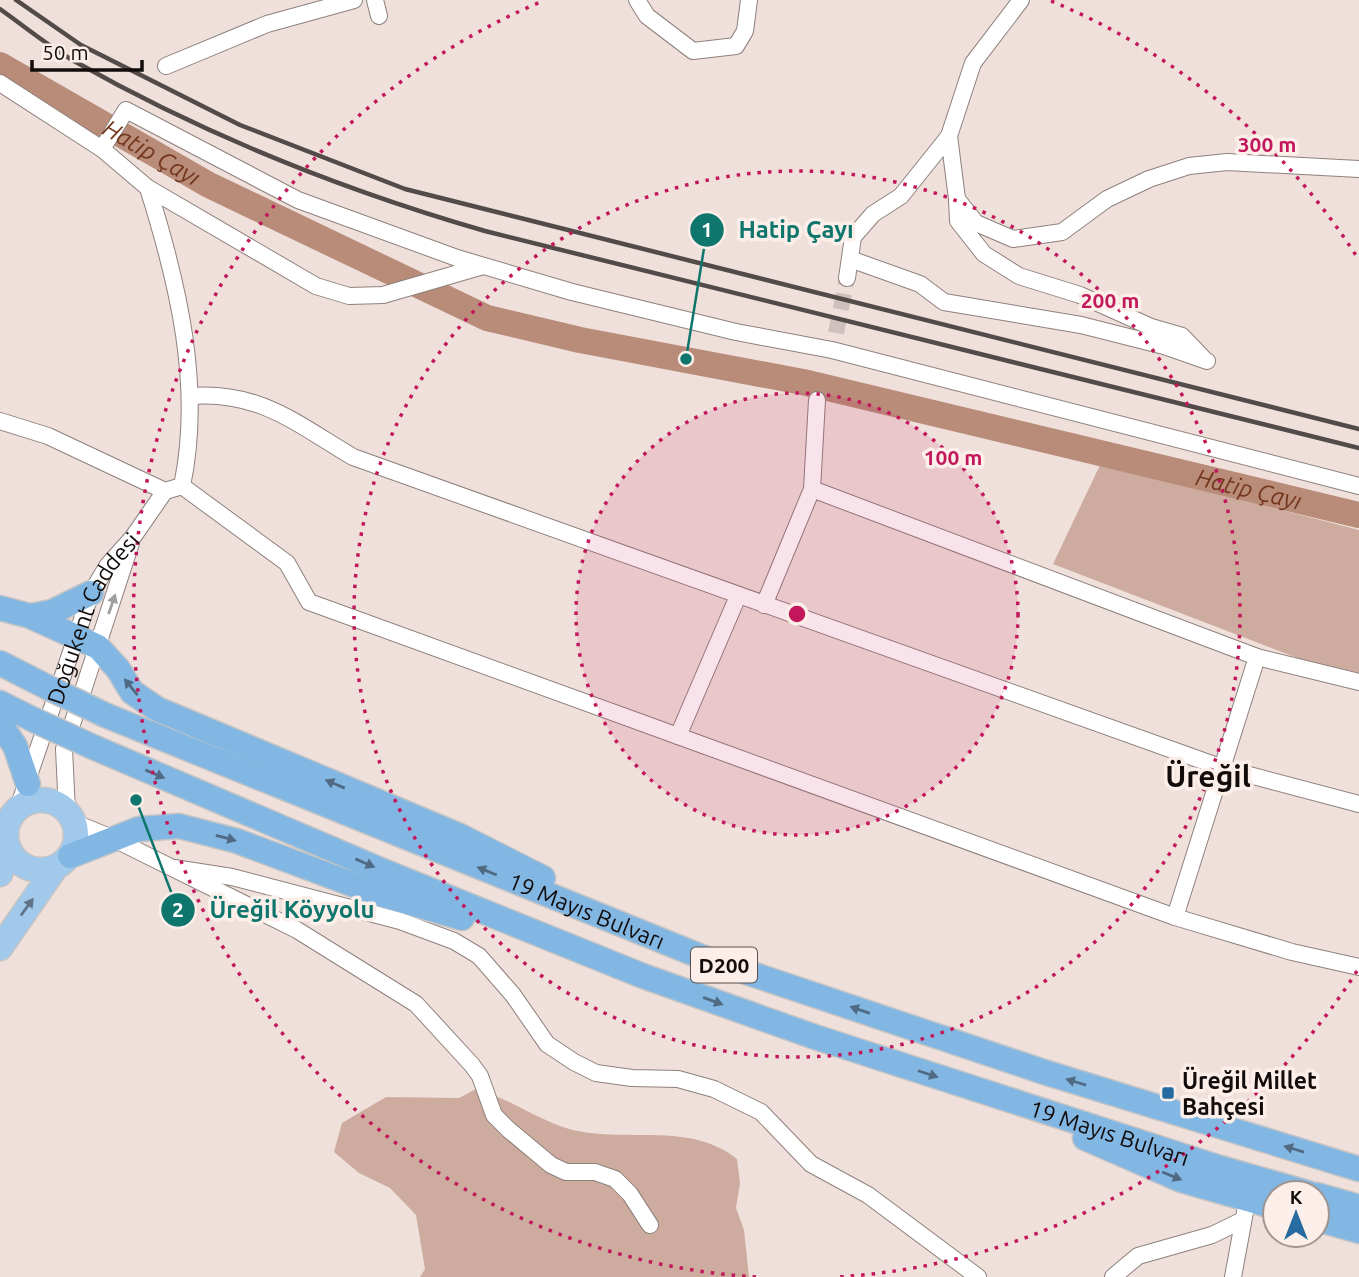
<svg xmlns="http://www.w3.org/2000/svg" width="1359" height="1277" font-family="Ubuntu,sans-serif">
	<rect width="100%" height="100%" fill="#efe0db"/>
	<path fill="#cdac9f" d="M1101 463 1359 530V673L1300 659 1053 564Z
		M476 1089C507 1098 530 1115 560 1126 617 1147 686 1118 737 1159L740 1183 736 1208 744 1230 749 1277H420L425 1269 416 1215 390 1188 359 1173 334 1152 342 1123 386 1097 459 1098Z"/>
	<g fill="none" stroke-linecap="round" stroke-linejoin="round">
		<path stroke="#b98b79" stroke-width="26" id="s1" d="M0 65 209 185 487 318 580 340 803 382 1359 515"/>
		<path stroke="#cec0bc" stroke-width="16" stroke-dasharray="16 8" stroke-linecap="butt" d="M836 333 847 278"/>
		<defs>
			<g id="minor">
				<path d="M375 0 379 16"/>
				<path d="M637 0 647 16 693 51 736 46 745 31 749 0"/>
				<path d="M166 66 267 24 354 0"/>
				<path d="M0 83 102 149 148 188 316 286 349 296 383 295 483 266"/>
				<path d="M949 136 973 63 1021 0"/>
				<path d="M102 149 126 110 298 200 457 258 572 292 736 332 832 350 1359 486"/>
				<path d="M957 199 958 221 984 254 1019 276 1080 295 1151 327 1182 336 1203 358"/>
				<path d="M850 259 920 284 944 302 1081 325 1164 346 1207 361"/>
				<path d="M847 278 853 237 873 214 901 196 949 136 957 199 976 223 1013 239 1062 232 1107 199 1149 179 1189 166 1227 162 1359 169"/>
				<path d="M191 396C260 391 297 424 353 457L1223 768 1359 804"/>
				<path d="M0 421 48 436 165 491"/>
				<path d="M182 486 287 563 309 602 678 736"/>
				<path d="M812 489 1257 657"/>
				<path d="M738 596 678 736 1175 917 1292 952 1359 967"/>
				<path d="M764 605 812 489 817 400"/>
				<path id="s2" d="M17 811 91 593 108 565 133 537 165 491 182 486C203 387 178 283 148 188"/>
				<path d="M67 811 64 749 131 543"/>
				<path d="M73 822 112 838 297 930 416 1004 472 1065 480 1076 494 1115 509 1130 551 1165 566 1172H595L615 1179 630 1194 650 1225"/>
				<path d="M174 868 232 877 400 921 454 941 479 956 513 995 547 1044 574 1062 596 1073 632 1078 678 1079 714 1089 761 1112 811 1164 868 1195 978 1277"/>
				<path d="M1175 917 1257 657 1359 682"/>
				<path d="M1113 1277 1138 1256 1212 1235 1243 1220"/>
				<path d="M1233 1277 1245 1212"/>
			</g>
			<path id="primary" d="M6 835a35 35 0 1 1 70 0a35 35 0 1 1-70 0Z
				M0 874 9 850
				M0 948 56 867"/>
			<g id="trunk">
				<path d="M0 608 30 616 98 647 118 669 132 692 157 709 460 836 543 878"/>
				<path d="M30 616 52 612 91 593"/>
				<path d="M0 663 49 688"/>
				<path d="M0 703 34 720"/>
				<path id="s3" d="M105 715 707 959 1044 1072 1359 1169"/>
				<path d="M0 723 15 746 28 784"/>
				<path id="s4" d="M93 747 383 871 643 976 815 1037 1217 1167 1308 1193"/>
				<path d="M70 856 139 829 179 826 237 841 376 893 462 918"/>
				<path d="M1085 1138 1181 1180 1275 1207"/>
				<path d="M1317 1195 1359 1207"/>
				<path d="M1317 1219 1359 1231"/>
			</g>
		</defs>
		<use href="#minor" stroke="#8e817c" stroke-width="18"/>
		<use href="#primary" stroke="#c6c5c5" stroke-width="27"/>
		<use href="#trunk" stroke="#c6c5c5" stroke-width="27"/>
		<use href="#minor" stroke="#fff" stroke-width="16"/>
		<use href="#primary" stroke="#a1c9eb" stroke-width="24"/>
		<use href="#trunk" stroke="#82b7e4" stroke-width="24"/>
		<path stroke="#534b49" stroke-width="4.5" d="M16 0 81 45 240 125 405 189 1359 429
			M0 9C24 26 48 46 74 61 203 134 343 190 485 231L1359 448"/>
		<defs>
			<path id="trunk-bridge" d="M49 688 105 715
				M34 720 93 747"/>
		</defs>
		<use href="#trunk-bridge" stroke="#c6c5c5" stroke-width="27" stroke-linecap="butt"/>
		<use href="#trunk-bridge" stroke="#82b7e4" stroke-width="24"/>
	</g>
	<defs><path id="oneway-solid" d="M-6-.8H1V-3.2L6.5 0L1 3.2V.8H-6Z" transform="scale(1.75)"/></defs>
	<use fill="#a09e9e" href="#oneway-solid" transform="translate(112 604) rotate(-71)"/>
	<g fill="#506a83">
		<use href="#oneway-solid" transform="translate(131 687) rotate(-129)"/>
		<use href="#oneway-solid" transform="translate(155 774) rotate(23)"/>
		<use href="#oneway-solid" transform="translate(335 784) rotate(-157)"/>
		<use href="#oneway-solid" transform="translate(226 838) rotate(15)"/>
		<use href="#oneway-solid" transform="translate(365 863) rotate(23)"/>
		<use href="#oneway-solid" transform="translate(487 871) rotate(-158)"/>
		<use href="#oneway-solid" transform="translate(713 1001) rotate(20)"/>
		<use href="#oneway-solid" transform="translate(860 1010) rotate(-161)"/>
		<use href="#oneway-solid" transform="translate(928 1074) rotate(18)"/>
		<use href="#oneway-solid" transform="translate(1076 1082) rotate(-163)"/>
		<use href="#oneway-solid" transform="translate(1294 1149) rotate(-163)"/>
		<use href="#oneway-solid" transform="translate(1172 1176) rotate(22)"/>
	</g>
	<use fill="#617487" href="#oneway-solid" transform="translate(27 907) rotate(-54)"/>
	<circle cx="797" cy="614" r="221" fill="#c2185b" fill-opacity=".12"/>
	<g fill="none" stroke="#c2185b" stroke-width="3.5" stroke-dasharray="3.5 7">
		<circle cx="797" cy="614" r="221"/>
		<circle cx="797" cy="614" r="443"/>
		<path d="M1357 971A664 664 0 0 1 838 1277M756 1277A664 664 0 0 1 543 1M1051 1A664 664 0 0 1 1357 257"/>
	</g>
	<rect fill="#266ca0" stroke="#fceee8" stroke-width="2.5" x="1161" y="1086" width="14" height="14" rx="3.5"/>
	<g text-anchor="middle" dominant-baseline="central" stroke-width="7" stroke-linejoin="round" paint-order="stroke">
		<rect fill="#fceee8" stroke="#58504e" stroke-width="2" x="691" y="947.5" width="66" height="35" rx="5"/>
		<g font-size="21" font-weight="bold" fill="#120d0c">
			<text x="724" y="965">D200</text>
		</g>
		<g font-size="23" fill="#120d0c" stroke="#fceee8">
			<text stroke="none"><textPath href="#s2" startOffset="208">Doğukent Caddesi</textPath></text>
			<text stroke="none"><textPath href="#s3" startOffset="520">19 Mayıs Bulvarı</textPath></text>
			<text stroke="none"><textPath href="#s4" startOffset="1088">19 Mayıs Bulvarı</textPath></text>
		</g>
		<g font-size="23" font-weight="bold" fill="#120d0c" stroke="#fceee8" text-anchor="start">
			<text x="1182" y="1080">Üreğil Millet<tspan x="1182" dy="26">Bahçesi</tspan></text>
		</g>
		<g font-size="24" font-style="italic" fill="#73371e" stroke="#fceee8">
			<text stroke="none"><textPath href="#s1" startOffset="175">Hatip Çayı</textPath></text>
			<text stroke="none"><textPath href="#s1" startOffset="1330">Hatip Çayı</textPath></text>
		</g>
		<g font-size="30" font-weight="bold" fill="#120d0c" stroke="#fceee8">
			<text x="1208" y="776">Üreğil</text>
		</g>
	</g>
	<circle cx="797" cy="614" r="10" fill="#c2185b" stroke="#fceee8" stroke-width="3.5"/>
	<g font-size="21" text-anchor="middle" font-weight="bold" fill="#c2185b" stroke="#fceee8" stroke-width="7" stroke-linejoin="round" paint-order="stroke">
		<text x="1267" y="152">300 m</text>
		<text x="1110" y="308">200 m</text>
		<text x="953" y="465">100 m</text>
	</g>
	<path fill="none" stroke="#0f766e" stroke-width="2.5" d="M686 359L707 230M136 800L178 910"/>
	<g fill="#0f766e" stroke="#fceee8" stroke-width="2.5">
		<circle cx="686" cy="359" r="7"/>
		<circle cx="136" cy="800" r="7"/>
		<circle cx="707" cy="230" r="18"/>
		<circle cx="178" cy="910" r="18"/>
	</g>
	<g font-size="21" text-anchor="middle" font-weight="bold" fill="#fff">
		<text x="707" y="237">1</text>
		<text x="178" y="917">2</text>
	</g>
	<g font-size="24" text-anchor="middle" font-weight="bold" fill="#0f766e" stroke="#fceee8" stroke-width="7" stroke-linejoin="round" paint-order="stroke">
		<text x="796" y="238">Hatip Çayı</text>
		<text x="292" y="918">Üreğil Köyyolu</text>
	</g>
	<g transform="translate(1296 1214)"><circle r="33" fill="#fceee8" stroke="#9e9490" stroke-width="2"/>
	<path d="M0-5L12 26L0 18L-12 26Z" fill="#266ca0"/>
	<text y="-10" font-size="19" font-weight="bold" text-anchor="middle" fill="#120d0c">K</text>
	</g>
	<path d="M32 60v10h110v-10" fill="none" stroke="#120d0c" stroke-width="3.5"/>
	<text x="42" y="60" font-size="21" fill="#120d0c" stroke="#fceee8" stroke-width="5" paint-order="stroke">50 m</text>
</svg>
